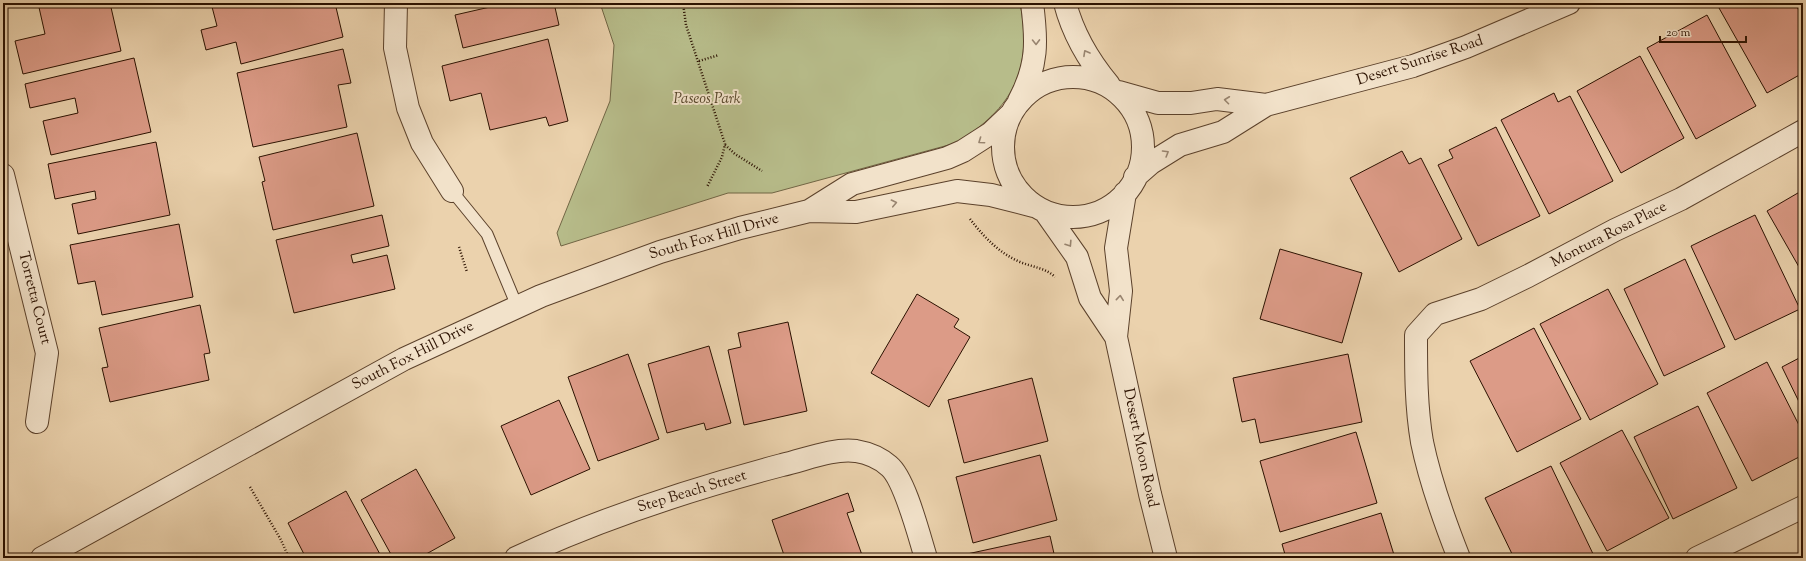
<svg xmlns="http://www.w3.org/2000/svg" width="1806" height="561" font-family="'Sorts Mill Goudy',serif">
	<rect width="100%" height="100%" fill="#ebd2ad"/>
	<filter id="stains"><feTurbulence type="fractalNoise" baseFrequency=".005" numOctaves="4"/><feColorMatrix values="0 0 0 0 .2 0 0 0 0 .09 0 0 0 0 .02 0 0 0 .5 -.17"/></filter>
	<radialGradient id="worn" r=".72"><stop offset=".6" stop-color="#630" stop-opacity="0"/><stop offset="1" stop-color="#630" stop-opacity=".3"/></radialGradient>
	<path fill="#b7bc8a" stroke="#716645" d="M600 3H1020C1033 70 1013 108 956 143L772 193H728L561 246 557 233 610 101 614 45Z"/>
	<path fill="#dc9b87" stroke="#2b1100" d="M38 3H110L121 51 23 74 15 41 45 34Z
		M211 3H335L343 37 241 64 236 42 206 50 201 30 217 26Z
		M489 3H554L559 25 463 48 455 15 490 7Z
		M1727 3H1795L1803 18V73L1767 93 1719 8Z
		M1707 15 1756 106 1696 139 1647 48Z
		M548 39 568 121 549 126 546 117 490 130 481 93 450 101 442 66Z
		M343 49 351 83 338 85 347 127 253 147 237 73Z
		M1640 56 1684 138 1621 173 1577 91Z
		M134 58 151 132 51 155 43 121 78 113 75 98 30 108 25 84Z
		M1554 93 1558 102 1570 96 1613 181 1549 214 1501 120Z
		M1496 127 1540 216 1478 246 1438 165 1453 158 1449 150Z
		M357 133 374 206 273 230 262 182 265 181 259 157Z
		M156 142 170 215 78 234 72 204 96 199 95 191 55 199 48 164Z
		M1402 151 1409 164 1421 158 1462 239 1399 272 1350 178Z
		M1803 190V274L1767 211Z
		M382 215 389 246 351 255 353 263 387 255 395 289 294 313 276 240Z
		M1755 215 1800 309 1735 340 1691 246Z
		M179 224 193 297 102 315 95 281 78 284 70 245Z
		M1280 249 1362 273 1342 343 1260 319Z
		M1685 259 1725 347 1664 376 1624 289Z
		M1608 289 1658 384 1590 420 1540 324Z
		M917 294 959 319 954 327 970 337 929 407 871 373Z
		M200 305 210 353 204 354 209 380 110 402 102 368 108 367 99 328Z
		M788 322 807 411 744 425 728 350 741 347 738 333Z
		M1534 328 1581 419 1517 452 1470 361Z
		M709 346 731 423 706 430 704 423 667 433 648 364Z
		M628 354 659 439 598 461 568 377Z
		M1348 354 1362 422 1260 443 1255 419 1242 422 1233 378Z
		M1803 356V410L1782 367Z
		M1767 362 1803 433V455L1752 481 1707 393Z
		M1032 378 1048 441 964 463 948 400Z
		M559 400 590 469 531 495 501 426Z
		M1698 406 1737 488 1673 519 1634 437Z
		M1622 430 1669 518 1607 551 1560 463Z
		M1356 432 1377 503 1280 532 1260 461Z
		M1040 455 1057 520 973 543 956 477Z
		M1551 466 1595 558H1514L1485 498Z
		M416 469 455 538 419 558H393L361 500Z
		M346 491 382 558H306L288 523Z
		M848 493 854 511 847 513 862 555 853 558H785L772 520Z
		M1381 513 1395 558H1286L1282 544Z
		M1050 536 1055 558H968L967 554Z"/>
	<g fill="none" stroke-linecap="round" stroke-linejoin="round">
		<defs>
			<path id="service" d="M452 191 487 234 517 306"/>
			<path id="minor" d="M396 3 395 48 408 108 422 143 452 191
				M3 175 47 353 37 422
				M516 558C602 518 691 489 782 465 805 460 832 448 856 451 868 453 880 458 889 466 905 479 919 536 926 558
				M1459 558C1444 520 1430 481 1422 442 1416 407 1416 371 1416 335L1435 314 1481 299 1528 276 1615 230 1681 199 1803 131
				M1697 558 1803 507"/>
			<path id="tertiary" d="M1065 3C1073 34 1089 61 1109 85
				M1003 147a70 70 0 1 1 140 0a70 70 0 1 1-140 0Z
				M1119 92 1158 103H1191L1217 99 1266 105
				M1019 101C1038 65 1037 41 1032 3
				M1135 177 1151 163 1180 145 1223 132 1266 105 1413 66 1466 47 1569 3
				M1125 193 1116 248 1121 291 1116 337 1150 494 1166 558
				M809 211 852 184 947 158 963 151 991 133 1010 115
				M1046 213 1077 257 1090 298 1116 337
				M42 558 404 359 541 296 660 252 740 228 809 211 856 212 957 191 991 195 1034 206"/>
		</defs>
		<use href="#service" stroke="#5b412b" stroke-width="13"/>
		<use href="#minor" stroke="#5b412b" stroke-width="24"/>
		<use href="#tertiary" stroke="#5b412b" stroke-width="24"/>
		<path stroke="#2b1100" stroke-width="2.5" stroke-dasharray="1 2" stroke-linecap="butt" d="M683 3 686 25 725 144 722 157 707 187
			M699 61 719 55
			M725 145 735 154 762 171
			M970 219C984 237 999 253 1020 262 1032 267 1046 268 1055 277
			M459 247 467 272
			M250 487 281 540 289 558"/>
		<use href="#service" stroke="#f2e2ca" stroke-width="11"/>
		<use href="#minor" stroke="#f2e2ca" stroke-width="22"/>
		<use href="#tertiary" stroke="#f2e2ca" stroke-width="22"/>
	</g>
	<defs><path id="oneway-chevron" d="M-2-3.5L2.5 0L-2 3.5" fill="none" stroke-width="1.6" stroke-linecap="round" stroke-linejoin="round"/></defs>
	<g stroke="#98846f">
		<use href="#oneway-chevron" transform="translate(1036 42) rotate(89)"/>
		<use href="#oneway-chevron" transform="translate(1086 53) rotate(-119)"/>
		<use href="#oneway-chevron" transform="translate(1227 100) rotate(-173)"/>
		<use href="#oneway-chevron" transform="translate(981 141) rotate(145)"/>
		<use href="#oneway-chevron" transform="translate(1166 153) rotate(-31)"/>
		<use href="#oneway-chevron" transform="translate(894 203) rotate(-12)"/>
		<use href="#oneway-chevron" transform="translate(1069 244) rotate(57)"/>
		<use href="#oneway-chevron" transform="translate(1120 298) rotate(-84)"/>
	</g>
	<g text-anchor="middle" dominant-baseline="central" stroke-width="4" stroke-linejoin="round" paint-order="stroke">
		<g font-size="15" fill="#2b1100" stroke="#f2e2ca">
			<text transform="translate(1420 61) rotate(-18)">Desert Sunrise Road</text>
			<text transform="translate(1609 235) rotate(-27)">Montura Rosa Place</text>
			<text transform="translate(714 237) rotate(-16)">South Fox Hill Drive</text>
			<text transform="translate(34 298) rotate(76)">Torretta Court</text>
			<text transform="translate(413 356) rotate(-27)">South Fox Hill Drive</text>
			<text transform="translate(1140 448) rotate(78)">Desert Moon Road</text>
			<text transform="translate(692 492) rotate(-17)">Step Beach Street</text>
		</g>
		<g font-size="15" font-style="italic" fill="#554429" stroke="#f2e2ca">
			<text x="707" y="99">Paseos Park</text>
		</g>
	</g>
	<rect width="1806" height="561" fill="none" stroke="#ebd2ad" stroke-width="16"/>
	<rect x="4" y="4" width="1798" height="553" fill="none" stroke="#2b1100" stroke-width="2"/>
	<rect x="8" y="8" width="1790" height="545" fill="none" stroke="#2b1100"/>
	<path d="M1660 36v6h86v-6" fill="none" stroke="#2b1100" stroke-width="2"/>
	<text x="1666" y="36" font-size="12" fill="#2b1100" stroke="#f2e2ca" stroke-width="3" paint-order="stroke">20 m</text>
	<rect width="100%" height="100%" filter="url(#stains)"/>
	<rect width="100%" height="100%" fill="url(#worn)"/>
</svg>
